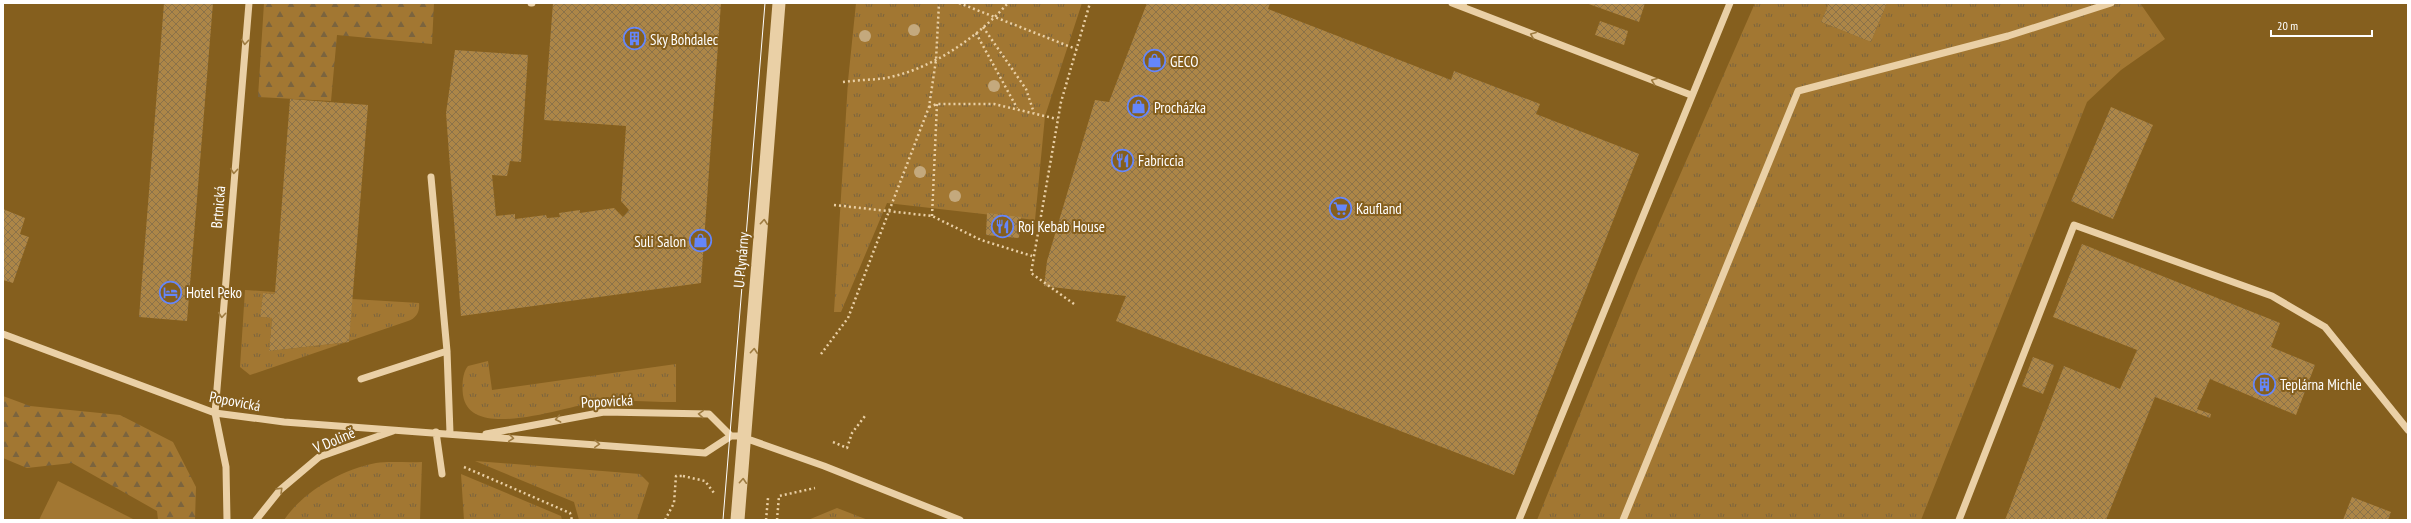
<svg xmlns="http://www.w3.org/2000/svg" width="2411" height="523" font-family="'PT Sans Narrow',sans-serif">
	<defs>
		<pattern id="grass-tufts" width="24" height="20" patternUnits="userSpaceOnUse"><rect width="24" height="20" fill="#a27732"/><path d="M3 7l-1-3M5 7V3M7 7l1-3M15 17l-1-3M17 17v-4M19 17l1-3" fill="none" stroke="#7b643e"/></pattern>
		<pattern id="forest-firs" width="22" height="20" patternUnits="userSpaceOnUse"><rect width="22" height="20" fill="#a27732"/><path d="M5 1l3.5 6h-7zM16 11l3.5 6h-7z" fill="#7b643e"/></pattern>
		<pattern id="building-cross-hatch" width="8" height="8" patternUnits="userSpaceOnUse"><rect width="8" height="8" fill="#ad8647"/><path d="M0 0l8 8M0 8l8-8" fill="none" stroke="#8b7249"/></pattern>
	</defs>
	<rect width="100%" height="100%" fill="#855f1e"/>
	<path fill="url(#grass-tufts)" d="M856 3H1082L1045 116 1035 220 887 203 841 312H834L848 81Z
		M1755 3H1829L1821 22 1871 42 1887 3H2140L2165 39 2121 70 2087 102 1921 520H1537L1638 271Z
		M245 290 275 292 274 294 263 293 260 317 272 318 269 351 349 342 352 299 419 303C420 312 416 318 408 321L250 375 240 367Z
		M488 361 492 390 676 364V402C650 402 623 399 598 402 568 405 470 443 463 395 462 387 462 373 468 366Z
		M475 461 640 474 649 483 637 520H579L574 502Z
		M422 462 420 520H284C304 491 341 470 376 463 390 461 407 463 422 462Z
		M461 474 561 516 562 520H464Z
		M837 508 868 520H808Z"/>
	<path fill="url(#forest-firs)" d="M264 3H434L432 44 337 35 331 101 258 97Z
		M3 396 30 406 120 415 173 442 196 487 195 520H158L157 511 72 463 27 468 3 458Z"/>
	<path fill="#a27732" d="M58 481 135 520H39Z"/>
	<path fill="url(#building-cross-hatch)" d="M164 3H213L187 321 139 317Z
		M553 3H721L701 283 461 316 446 113 455 50 528 55 521 162 510 161 507 176 492 175 496 216 515 214V219L546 215 547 218 560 217 559 213 580 210V213L614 208 623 217 629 210 621 201 626 126 544 120Z
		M1147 3H1270L1268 9 1451 80 1454 71 1540 104 1536 114 1639 154 1514 475 1116 321 1126 296 1044 286 1047 261 1095 100 1109 102Z
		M1586 3H1645L1639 22Z
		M1829 3H1887L1871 42 1821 22Z
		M1600 21 1628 31 1624 45 1595 35Z
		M290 99 368 105 349 342 269 351 272 318 260 317 263 293 274 294 275 292Z
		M2111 107 2153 125 2113 219 2071 201Z
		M3 209 25 218 20 234 29 237 13 283 3 280Z
		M987 213 1021 217 1019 238 986 235Z
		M2082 244 2280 323 2271 347 2315 365 2296 415 2210 379 2197 409 2211 414 2210 418 2155 397 2106 520H2005L2064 366 2120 389 2137 350 2053 317Z
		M2033 357 2054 365 2043 394 2022 386Z
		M2352 497 2391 512 2388 520H2343Z"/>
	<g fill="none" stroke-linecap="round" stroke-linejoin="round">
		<path stroke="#ead0a6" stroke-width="2.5" stroke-dasharray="2 3" stroke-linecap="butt" d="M959 3 1076 49
			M983 27 1026 89 1034 113
			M976 33 1017 108
			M843 82C857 80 872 80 886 78 932 69 977 38 1008 3
			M929 107 937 104H994L1057 119
			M834 205 932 216 981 240 1032 256
			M932 216 937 104
			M1074 304 1031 273 1061 102 1090 3
			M821 354 848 318 929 107 936 60 939 3
			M833 442 847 448 852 433 865 416
			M464 467 570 513 572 520
			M683 476 705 481 714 493
			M665 520 674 503 676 476H684
			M766 520 768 498
			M777 520 779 496 815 488"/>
		<path stroke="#ead0a6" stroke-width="7" d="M531 3H532
			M1452 3 1465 8
			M1462 3 1465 8 1691 95
			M431 177 447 351 450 433
			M3 334 215 413 284 422 705 453 731 436H739L824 466 960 520
			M361 379 447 351
			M436 432 442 474
			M486 434 604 412 709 414 731 436
			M227 520 226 467 215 413 249 3
			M256 520 280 490 319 457 393 431
			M734 520 776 3
			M741 520 782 3
			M1519 520 1730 3
			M1623 520 1798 91 2008 36 2111 3
			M1959 520 2074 225 2272 296 2325 327 2408 430"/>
		<path stroke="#fff" stroke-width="1" d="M723 520 765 3"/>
	</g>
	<g fill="#c4a97d">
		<circle cx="914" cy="30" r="6"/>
		<circle cx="865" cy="36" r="6"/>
		<circle cx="994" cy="86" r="6"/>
		<circle cx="920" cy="172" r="6"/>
		<circle cx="955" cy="196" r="6"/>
	</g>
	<defs><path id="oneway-chevron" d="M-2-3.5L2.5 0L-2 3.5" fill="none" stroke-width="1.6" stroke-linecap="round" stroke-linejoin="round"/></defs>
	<g stroke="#9e7b40">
		<use href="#oneway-chevron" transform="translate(1533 35) rotate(-159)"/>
		<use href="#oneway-chevron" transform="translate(245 42) rotate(95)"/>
		<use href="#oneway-chevron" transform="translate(1654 81) rotate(-159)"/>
		<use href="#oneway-chevron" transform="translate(234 171) rotate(95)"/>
		<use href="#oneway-chevron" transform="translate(764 222) rotate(-85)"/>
		<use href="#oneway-chevron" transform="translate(222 315) rotate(95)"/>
		<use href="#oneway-chevron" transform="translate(754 351) rotate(-85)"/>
		<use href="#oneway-chevron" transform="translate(701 414) rotate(-176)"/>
		<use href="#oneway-chevron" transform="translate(558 419) rotate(169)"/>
		<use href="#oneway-chevron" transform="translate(511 438) rotate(5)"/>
		<use href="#oneway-chevron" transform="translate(597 444) rotate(4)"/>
		<use href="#oneway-chevron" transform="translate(743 481) rotate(-86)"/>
		<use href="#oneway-chevron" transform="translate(280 490) rotate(-44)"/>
	</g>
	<defs>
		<symbol id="building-ring" viewBox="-11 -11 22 22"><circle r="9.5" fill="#855f1e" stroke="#6586f9" stroke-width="1.5"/><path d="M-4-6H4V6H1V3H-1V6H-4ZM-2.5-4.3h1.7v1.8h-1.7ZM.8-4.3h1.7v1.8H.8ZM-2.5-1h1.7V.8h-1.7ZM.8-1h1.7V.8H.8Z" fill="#6586f9"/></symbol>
		<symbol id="shop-ring" viewBox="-11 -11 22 22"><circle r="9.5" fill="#855f1e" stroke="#6586f9" stroke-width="1.5"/><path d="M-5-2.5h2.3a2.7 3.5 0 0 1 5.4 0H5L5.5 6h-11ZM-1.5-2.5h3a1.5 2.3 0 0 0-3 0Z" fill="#6586f9"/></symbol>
		<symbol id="restaurant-ring" viewBox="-11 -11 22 22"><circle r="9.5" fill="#855f1e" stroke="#6586f9" stroke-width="1.5"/><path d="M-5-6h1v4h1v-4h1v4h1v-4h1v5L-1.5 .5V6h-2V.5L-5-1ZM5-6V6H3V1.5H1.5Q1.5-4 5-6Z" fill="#6586f9"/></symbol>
		<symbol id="supermarket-ring" viewBox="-11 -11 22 22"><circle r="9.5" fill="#855f1e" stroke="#6586f9" stroke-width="1.5"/><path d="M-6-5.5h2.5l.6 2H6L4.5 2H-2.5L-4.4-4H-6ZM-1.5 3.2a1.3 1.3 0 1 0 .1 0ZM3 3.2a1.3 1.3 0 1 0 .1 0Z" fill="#6586f9"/></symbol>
		<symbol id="hotel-ring" viewBox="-11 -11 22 22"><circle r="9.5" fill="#855f1e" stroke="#6586f9" stroke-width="1.5"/><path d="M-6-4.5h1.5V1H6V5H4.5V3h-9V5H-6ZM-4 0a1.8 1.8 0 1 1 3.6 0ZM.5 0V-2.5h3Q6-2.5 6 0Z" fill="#6586f9"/></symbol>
	</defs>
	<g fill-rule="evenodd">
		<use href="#building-ring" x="622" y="26" width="25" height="25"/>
		<use href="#shop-ring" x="1142" y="48" width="25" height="25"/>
		<use href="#shop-ring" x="1126" y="94" width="25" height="25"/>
		<use href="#restaurant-ring" x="1110" y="148" width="25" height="25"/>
		<use href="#supermarket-ring" x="1328" y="196" width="25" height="25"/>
		<use href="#restaurant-ring" x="990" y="214" width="25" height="25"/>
		<use href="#shop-ring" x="688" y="228" width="25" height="25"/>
		<use href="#hotel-ring" x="158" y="280" width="25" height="25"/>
		<use href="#building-ring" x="2252" y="372" width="25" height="25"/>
	</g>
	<g text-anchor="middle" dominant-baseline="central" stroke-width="4" stroke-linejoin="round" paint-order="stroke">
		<g font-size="15" fill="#fff" stroke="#855f1e" text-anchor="start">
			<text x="650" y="39">Sky Bohdalec</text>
			<text x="1170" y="61">GECO</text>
			<text x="1154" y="107">Procházka</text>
			<text x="1138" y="160">Fabriccia</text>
			<text x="1356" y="208">Kaufland</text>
			<text x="1018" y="226">Roj Kebab House</text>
			<text x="686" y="241" text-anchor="end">Suli Salon</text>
			<text x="186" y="292">Hotel Peko</text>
			<text x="2280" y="384">Teplárna Michle</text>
		</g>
		<g font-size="15" fill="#fff" stroke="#855f1e">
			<text transform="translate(218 207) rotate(-85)">Brtnická</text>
			<text transform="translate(741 260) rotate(-85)">U Plynárny</text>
			<text transform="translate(235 401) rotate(11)">Popovická</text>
			<text transform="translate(607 401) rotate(-3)">Popovická</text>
			<text transform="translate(334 440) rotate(-23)">V Dolině</text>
		</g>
	</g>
	<rect width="2411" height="523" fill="none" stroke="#ffffff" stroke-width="8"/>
	<path d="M2271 30v6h101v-6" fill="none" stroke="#ffffff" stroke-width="2"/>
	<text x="2277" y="30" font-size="12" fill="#ffffff" stroke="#855f1e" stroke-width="3" paint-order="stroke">20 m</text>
</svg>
